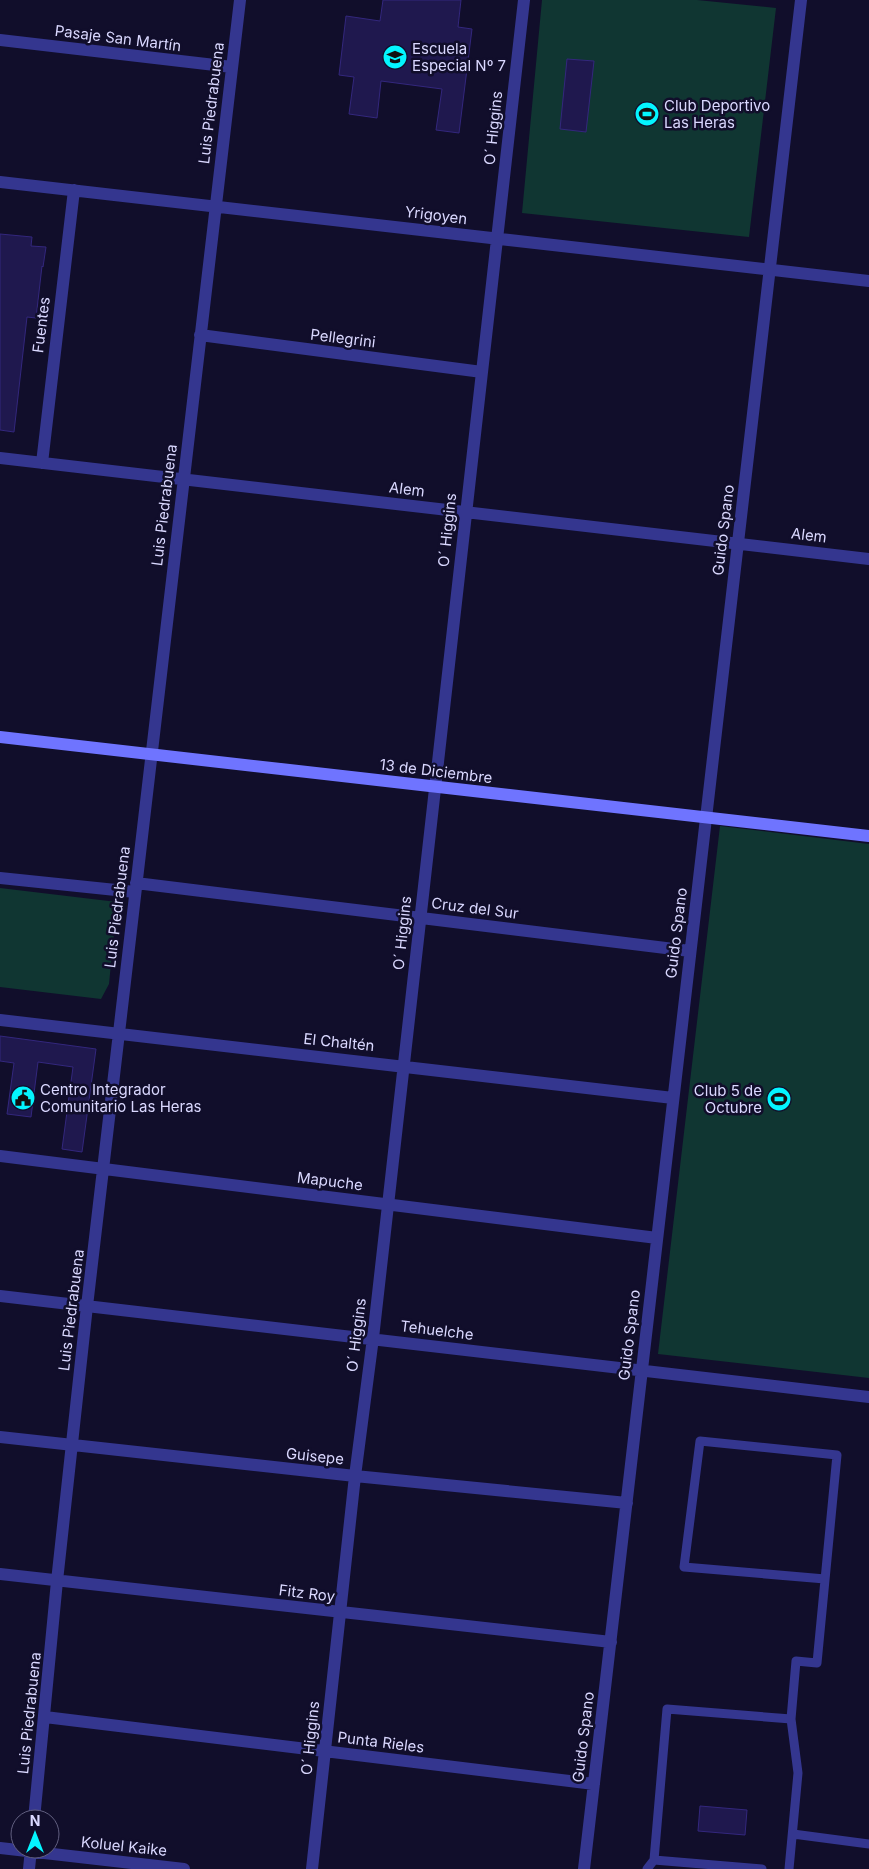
<svg xmlns="http://www.w3.org/2000/svg" width="869" height="1869" font-family="Inter,sans-serif">
	<rect width="100%" height="100%" fill="#110e2b"/>
	<path fill="#103632" d="M542 0H697L776 8 749 237 522 213Z
		M720 826 869 844V1378L658 1354Z
		M0 888 117 902 109 984 101 999 0 987Z"/>
	<path fill="#1f184e" stroke="#33277d" d="M383 0H461L458 27 472 29 459 133 436 130 442 89 381 81 377 118 349 114 354 77 339 75 346 16 380 21Z
		M567 59 594 61 586 132 560 129Z
		M0 234 32 237 31 246 46 247 43 267 42 266 36 318 27 317 14 432 0 430Z
		M0 1036 96 1049 82 1152 62 1149 73 1067 38 1062 31 1117 7 1114 14 1063 0 1061Z
		M700 1806 747 1810 745 1835 698 1831Z"/>
	<g fill="none" stroke-linecap="round" stroke-linejoin="round">
		<path stroke="#34368f" stroke-width="9" d="M793 1834 869 1844
			M654 1860 762 1869
			M647 1869 654 1860 667 1709 791 1719 796 1661 817 1663 837 1455 700 1441 684 1567 825 1579
			M789 1869 798 1773 791 1719"/>
		<path stroke="#34368f" stroke-width="12" d="M0 40 232 67
			M0 182 869 281
			M200 335 482 372
			M0 458 869 559
			M42 463 74 190
			M0 878 135 892
			M136 883 690 951
			M0 1020 673 1098
			M0 1156 657 1238
			M0 1296 869 1397
			M0 1437 355 1476 627 1503
			M0 1574 611 1642
			M45 1717 594 1784
			M34 1819 57 1581 87 1306 240 0
			M0 1848 184 1869
			M29 1869 31 1849
			M312 1869 355 1476 373 1338 524 0
			M584 1869 801 0"/>
		<path stroke="#6f74ff" stroke-width="12" d="M0 737 869 836"/>
	</g>
	<defs>
		<symbol id="school-disc" viewBox="-11 -11 22 22"><circle r="9.5" fill="#04f5ff" stroke="#110e2b"/><path d="M0-5L7-2L0 1L-7-2ZM-4 1L0 2.5L4 1V4Q0 6-4 4Z" fill="#111"/></symbol>
		<symbol id="stadium-disc" viewBox="-11 -11 22 22"><circle r="9.5" fill="#04f5ff" stroke="#110e2b"/><path d="M0-5a6.5 5 0 1 0 0 10a6.5 5 0 1 0 0-10ZM-3.5-1.8h7v3.6h-7Z" fill="#111"/></symbol>
		<symbol id="civic-disc" viewBox="-11 -11 22 22"><circle r="9.5" fill="#04f5ff" stroke="#110e2b"/><path d="M-.6-6.5H3V-4.5H.6V-3L4-1V1h2V6H-6V1h2V-1L-.6-3ZM-1.2 2.5V6h2.4V2.5Z" fill="#111"/></symbol>
	</defs>
	<g fill-rule="evenodd">
		<use href="#school-disc" x="381" y="43" width="28" height="28"/>
		<use href="#stadium-disc" x="633" y="100" width="28" height="28"/>
		<use href="#civic-disc" x="9" y="1084" width="28" height="28"/>
		<use href="#stadium-disc" x="765" y="1085" width="28" height="28"/>
	</g>
	<g text-anchor="middle" dominant-baseline="central" stroke-width="5" stroke-linejoin="round" paint-order="stroke">
		<g font-size="15" fill="#dad8ff" stroke="#110e2b">
			<text transform="translate(118 38) rotate(7)">Pasaje San Martín</text>
			<text transform="translate(211 103) rotate(-83)">Luis Piedrabuena</text>
			<text transform="translate(493 128) rotate(-84)">O´ Higgins</text>
			<text transform="translate(436 215) rotate(7)">Yrigoyen</text>
			<text transform="translate(41 325) rotate(-83)">Fuentes</text>
			<text transform="translate(343 338) rotate(7)">Pellegrini</text>
			<text transform="translate(407 489) rotate(7)">Alem</text>
			<text transform="translate(164 505) rotate(-83)">Luis Piedrabuena</text>
			<text transform="translate(447 530) rotate(-84)">O´ Higgins</text>
			<text transform="translate(723 530) rotate(-83)">Guido Spano</text>
			<text transform="translate(809 535) rotate(7)">Alem</text>
			<text transform="translate(436 771) rotate(7)">13 de Diciembre</text>
			<text transform="translate(117 907) rotate(-83)">Luis Piedrabuena</text>
			<text transform="translate(475 908) rotate(7)">Cruz del Sur</text>
			<text transform="translate(402 933) rotate(-84)">O´ Higgins</text>
			<text transform="translate(676 933) rotate(-83)">Guido Spano</text>
			<text transform="translate(339 1042) rotate(6)">El Chaltén</text>
			<text transform="translate(330 1181) rotate(7)">Mapuche</text>
			<text transform="translate(71 1310) rotate(-83)">Luis Piedrabuena</text>
			<text transform="translate(437 1330) rotate(7)">Tehuelche</text>
			<text transform="translate(356 1335) rotate(-83)">O´ Higgins</text>
			<text transform="translate(629 1335) rotate(-83)">Guido Spano</text>
			<text transform="translate(315 1456) rotate(6)">Guisepe</text>
			<text transform="translate(307 1593) rotate(7)">Fitz Roy</text>
			<text transform="translate(29 1713) rotate(-84)">Luis Piedrabuena</text>
			<text transform="translate(583 1737) rotate(-83)">Guido Spano</text>
			<text transform="translate(310 1738) rotate(-84)">O´ Higgins</text>
			<text transform="translate(381 1742) rotate(7)">Punta Rieles</text>
			<text transform="translate(124 1846) rotate(6)">Koluel Kaike</text>
		</g>
		<g font-size="15" fill="#dad8ff" stroke="#110e2b" text-anchor="start">
			<text x="412" y="48">Escuela<tspan x="412" dy="17">Especial Nº 7</tspan></text>
			<text x="664" y="105">Club Deportivo<tspan x="664" dy="17">Las Heras</tspan></text>
			<text x="40" y="1089">Centro Integrador<tspan x="40" dy="17">Comunitario Las Heras</tspan></text>
			<text x="762" y="1090" text-anchor="end">Club 5 de<tspan x="762" dy="17">Octubre</tspan></text>
		</g>
	</g>
	<g transform="translate(35 1834)"><circle r="24" fill="#110e2b" stroke="#615f80"/>
	<path d="M0-4L9 19L0 12L-9 19Z" fill="#04f5ff"/>
	<text y="-8" font-size="14" font-weight="bold" text-anchor="middle" fill="#dad8ff">N</text>
	</g>
</svg>
